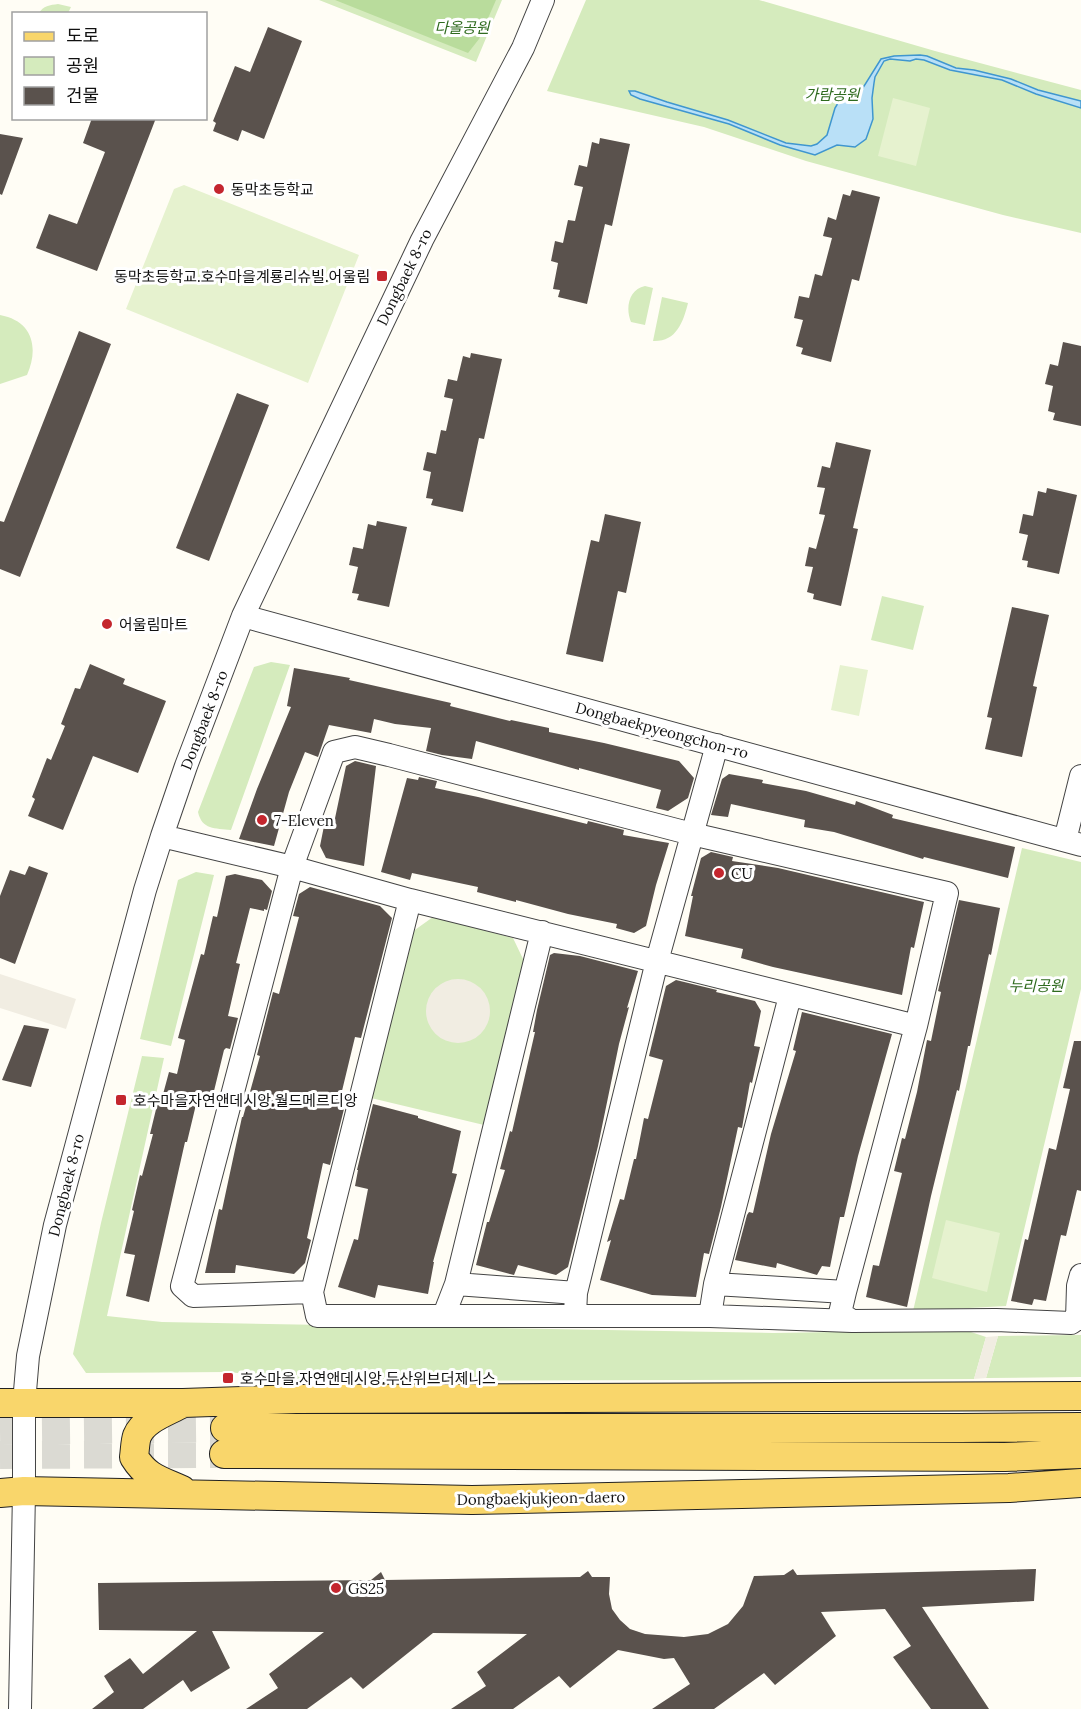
<svg xmlns="http://www.w3.org/2000/svg" width="1081" height="1709" font-family="Lora,'Noto Sans KR',serif">
	<rect width="100%" height="100%" fill="#fffdf5"/>
	<path fill="#d5ebbd" d="M319 0H502L476 62Z
		M586 0H759L935 51 1081 90V233L1003 215 806 161 704 127 547 91Z
		M58 4 71 7 68 13H39C43 6 50 5 58 4Z
		M645 286 653 288 645 325 631 322C625 308 629 289 645 286Z
		M662 297 688 303C683 323 676 342 653 341Z
		M0 315C33 321 39 348 27 375L0 384Z
		M882 596 924 606 913 650 871 640Z
		M271 662 290 665 231 830C215 828 202 830 198 812L254 667Z
		M1022 848 1081 862V989L1006 1306 913 1311Z
		M196 872 214 875 171 1046 140 1039 178 880Z
		M433 917 513 938 524 961 484 1125 371 1098 412 932Z
		M142 1056 164 1058 107 1316 162 1322 773 1333 965 1330 986 1337 974 1379 306 1381 229 1372 86 1373 73 1354 101 1223Z
		M1081 1335V1377L986 1378 998 1336Z"/>
	<path fill="#b9dc9c" d="M335 0H496L479 39 468 53Z"/>
	<path fill="#e6f2cf" d="M893 98 930 108 916 166 878 156Z
		M184 185 359 255 308 383 126 309 174 189Z
		M840 665 868 670 859 716 831 710Z
		M946 1220 1000 1233 987 1292 932 1278Z"/>
	<path fill="#f1ede2" d="M0 974 76 999 66 1029 0 1008Z
		M426 1011a32 32 0 1 1 64 0a32 32 0 1 1-64 0Z
		M998 1336 986 1378 974 1379 986 1337Z"/>
	<path fill="#b9e0f7" stroke="#3f96cf" stroke-width="1.5" d="M920 55 927 56 956 68 974 70 1011 79 1038 90 1081 101V108L1036 94 1002 80 950 70 924 60 916 59 910 61 890 59 884 61 875 77 874 83 872 98 873 119 866 139 855 147 837 145 815 155 780 145 729 124 640 99 631 95 629 91H635L667 102 728 120 786 143 811 146 817 144 827 135 835 108 838 103 861 91 881 59 894 56Z"/>
	<path fill="#5a524d" d="M268 27 302 41 264 139 242 130 238 141 213 131 216 123 213 121 235 66 250 72Z
		M92 118H156L97 271 36 248 49 214 77 224 105 152 83 143Z
		M0 134 23 138 2 195 0 194Z
		M600 138 630 144 612 226 605 224 587 304 558 297 560 290 553 289 558 263 551 261 555 241 563 243 568 220 575 221 583 187 574 185 579 165 587 167 592 142 599 144Z
		M852 190 880 197 859 281 852 279 831 362 801 354 803 348 796 346 803 320 794 318 799 296 809 298 815 274 822 276 832 238 823 236 828 217 836 220 843 194 850 196Z
		M79 331 111 344 20 577 0 569V521L4 522Z
		M1063 342 1081 346V426L1053 420 1055 413 1048 411 1053 386 1045 384 1050 364 1058 366Z
		M471 353 502 359 484 439 479 438 463 512 431 505 433 499 426 498 431 472 423 470 427 452 436 454 441 430 446 431 453 399 444 397 448 379 457 381 463 356 470 358Z
		M237 393 269 405 209 561 176 548Z
		M836 442 871 450 853 528 858 529 841 606 813 599 814 594 807 592 813 567 805 566 809 547 816 549 825 515 819 514 825 488 817 487 822 466 830 468Z
		M1047 488 1077 495 1059 574 1027 567 1028 561 1022 560 1028 535 1019 533 1023 514 1033 516 1038 491 1046 493Z
		M605 514 641 522 626 593 618 591 603 662 566 654 591 540 599 542Z
		M377 521 407 527 389 607 357 600 359 594 352 593 358 567 349 565 353 547 363 549 368 524 376 526Z
		M1012 607 1049 615 1033 686 1037 687 1022 757 985 749 992 718 987 717Z
		M90 664 125 679 123 684 166 701 138 773 93 756 63 830 28 816 35 799 32 797 47 758 51 760 65 726 61 724 75 688 80 689Z
		M294 668 350 678 349 680 451 703 450 706 510 721 511 720 549 728V732L604 743 679 761 694 778 688 798 668 811 656 808 661 790 579 768V770L476 741 472 759 442 755 426 751 431 728 395 724 374 719 371 733 329 725 318 757 305 752 289 792 274 846 239 839 257 789 291 707 287 706Z
		M355 761 376 766 364 866 326 858 320 846 325 821 334 823 346 766Z
		M729 774 763 780 762 783 806 791 855 805 856 801 893 815 892 818 1015 847 1008 878 924 857 923 859 834 832 804 827 805 820 731 804 728 817 711 815 722 779Z
		M419 777 437 781 435 788 478 797 587 824 588 821 624 830 623 835 669 843 656 885 646 926 634 933 616 928 617 924 568 914 516 900V902L477 892 478 887 412 873 410 880 381 872 407 778 418 780Z
		M711 852 733 857 732 861 778 868 924 902 914 948 911 947 902 995 773 967 741 958 743 949 685 936 693 896H691L701 858Z
		M29 866 48 873 15 964 0 958V896L10 870 25 875Z
		M235 874 262 880 272 891 267 910 264 909V911L250 908 236 963 240 964 228 1016 238 1018 230 1049 226 1048 224 1050 213 1095 199 1092 187 1142H185L149 1302 126 1296 135 1255 124 1253 134 1211 132 1210 140 1175 142 1176 153 1134H150L159 1097 162 1098 169 1072 177 1074 185 1040 178 1038 201 954 204 955 213 916 217 917 226 876Z
		M310 887 380 906 392 918 361 1038 355 1037 341 1095 347 1097 330 1165 323 1163 307 1238 311 1240 305 1263 294 1274 236 1265 235 1273H205L219 1209 222 1210 242 1117H243L260 1056 257 1055 273 992 279 994 299 917 293 916 299 894Z
		M959 900 1000 908 991 955 989 954 970 1046H968L959 1091 957 1090 931 1196 907 1307 866 1297 873 1265 879 1266 902 1173 894 1171 902 1138 905 1139 917 1092 927 1040 931 1041 941 992 938 991Z
		M554 953 580 956 638 971 627 1008 629 1007 619 1044 598 1146 568 1267 556 1275 518 1265 514 1275 476 1265 487 1222H489L505 1170 500 1169 510 1131 512 1132 535 1032H533L537 1010 550 955Z
		M676 980 717 990 716 992 755 1001 761 1011 754 1046 760 1047 752 1083 750 1082 742 1128 738 1127 721 1207 709 1254 704 1253 696 1297 652 1295 600 1280 611 1240 607 1242 620 1199 624 1200 634 1159H636L644 1118 648 1119 663 1060 649 1056 666 986Z
		M802 1012 892 1034 858 1156 844 1217H840L830 1267 822 1266 817 1275 777 1263 776 1268 735 1260 747 1215 749 1212 753 1213 771 1134 796 1051 793 1050Z
		M24 1025 49 1029 31 1087 2 1080Z
		M1074 1041H1081V1191L1077 1190 1066 1236 1061 1235 1046 1301 1034 1299 1032 1305 1011 1301 1025 1239 1028 1240 1049 1148 1056 1150 1070 1089 1063 1088Z
		M373 1104 418 1116V1118L461 1131 452 1173 457 1174 433 1262H434L428 1294 378 1285 375 1298 338 1287 354 1239 358 1240 368 1189 355 1186 358 1170H357Z
		M793 1569 797 1575 1036 1569 1034 1601 922 1607 989 1709H931L893 1657 911 1646 885 1609 821 1612 836 1636 775 1685 764 1673 714 1709H652L690 1684 674 1658 664 1659 618 1650 570 1688 559 1676 513 1709H451L486 1686 477 1672 527 1634 433 1633 363 1689 351 1677 307 1709H246L278 1688 269 1674 324 1632 212 1631 230 1668 191 1692 183 1680 143 1709H92L114 1692 104 1676 130 1658 143 1674 197 1631 99 1630 98 1583 371 1580 381 1572 385 1580 580 1577 588 1571 592 1577H610L609 1594 612 1609 620 1620 630 1629 645 1634 684 1637 708 1634 728 1624 743 1606 754 1576 784 1575Z"/>
	<g fill="none" stroke-linecap="round" stroke-linejoin="round">
		<path stroke="#dbdad3" stroke-width="28" stroke-dasharray="28 14" stroke-linecap="butt" d="M0 1431 225 1428
			M0 1455 224 1454"/>
		<defs>
			<path id="minor" d="M243 616 1081 845
				M162 836 292 867 410 900 916 1026
				M1065 840 1081 776
				M410 900 312 1292 317 1316H710L715 1284
				M1081 1275 1078 1286 1077 1319H1081
				M456 1284 576 1293
				M312 1292 193 1296 182 1286 292 867 334 752 355 747 389 755 692 834 947 893 916 1026 845 1292 715 1284 790 996
				M845 1292 840 1313 852 1321 996 1320 1071 1323 1077 1319
				M444 1315 456 1284 542 932
				M575 1315 576 1293 657 961 717 745
				M710 1316 852 1321
				M20 1709 24 1491V1403L28 1356 55 1225 145 890 162 836 186 766 243 616 422 240 523 48 543 0"/>
			<path id="major" d="M0 1403H183L296 1399 1081 1396
				M181 1404C167 1412 144 1419 137 1436 135 1442 135 1450 134 1457 147 1478 160 1480 182 1490
				M225 1428H960L1081 1427
				M224 1454 1005 1457 1081 1454
				M0 1493 24 1491 472 1500 1009 1488 1081 1483"/>
		</defs>
		<use href="#minor" stroke="#444" stroke-width="24"/>
		<use href="#major" stroke="#222" stroke-width="30"/>
		<use href="#minor" stroke="#fff" stroke-width="22"/>
		<use href="#major" stroke="#f9d66b" stroke-width="28"/>
	</g>
	<g fill="#c4262e" stroke="#fff" stroke-width="2">
		<circle cx="219" cy="189" r="6"/>
		<rect x="376" y="270" width="12" height="12" rx="3"/>
		<circle cx="107" cy="624" r="6"/>
		<circle cx="262" cy="820" r="6"/>
		<circle cx="719" cy="873" r="6"/>
		<rect x="115" y="1094" width="12" height="12" rx="3"/>
		<rect x="222" y="1372" width="12" height="12" rx="3"/>
		<circle cx="336" cy="1588" r="6"/>
	</g>
	<g text-anchor="middle" dominant-baseline="central" stroke-width="6" stroke-linejoin="round" paint-order="stroke">
		<g font-size="15" font-style="italic" fill="#2f6b1f" stroke="#fff">
			<text x="462" y="27">다올공원</text>
			<text x="832" y="94">가람공원</text>
			<text x="1036" y="985">누리공원</text>
		</g>
		<g font-size="15" fill="#111" stroke="#fff" text-anchor="start">
			<text x="231" y="189">동막초등학교</text>
			<text x="370" y="276" text-anchor="end">동막초등학교.호수마을계룡리슈빌.어울림</text>
			<text x="119" y="624">어울림마트</text>
			<text x="274" y="820">7-Eleven</text>
			<text x="731" y="873">CU</text>
			<text x="133" y="1100">호수마을자연앤데시앙.월드메르디앙</text>
			<text x="240" y="1378">호수마을.자연앤데시앙.두산위브더제니스</text>
			<text x="348" y="1588">GS25</text>
		</g>
		<g font-size="15" fill="#111" stroke="#fff">
			<text transform="translate(404 277) rotate(-64)">Dongbaek 8-ro</text>
			<text transform="translate(204 720) rotate(-69)">Dongbaek 8-ro</text>
			<text transform="translate(662 730) rotate(15)">Dongbaekpyeongchon-ro</text>
			<text transform="translate(66 1185) rotate(-76)">Dongbaek 8-ro</text>
			<text transform="translate(541 1498) rotate(-1)">Dongbaekjukjeon-daero</text>
		</g>
	</g>
	<rect x="12" y="12" width="195" height="108" fill="#ffffff" stroke="#a0a0a0" stroke-width="1.5"/>
	<rect x="24" y="32" width="30" height="9" fill="#f9d66b" stroke="#a0a0a0" stroke-width="1.5"/>
	<text x="66" y="42" font-size="18" fill="#111111">도로</text>
	<rect x="24" y="57" width="30" height="18" fill="#d5ebbd" stroke="#a0a0a0" stroke-width="1.5"/>
	<text x="66" y="72" font-size="18" fill="#111111">공원</text>
	<rect x="24" y="87" width="30" height="18" fill="#5a524d" stroke="#a0a0a0" stroke-width="1.5"/>
	<text x="66" y="102" font-size="18" fill="#111111">건물</text>
</svg>
